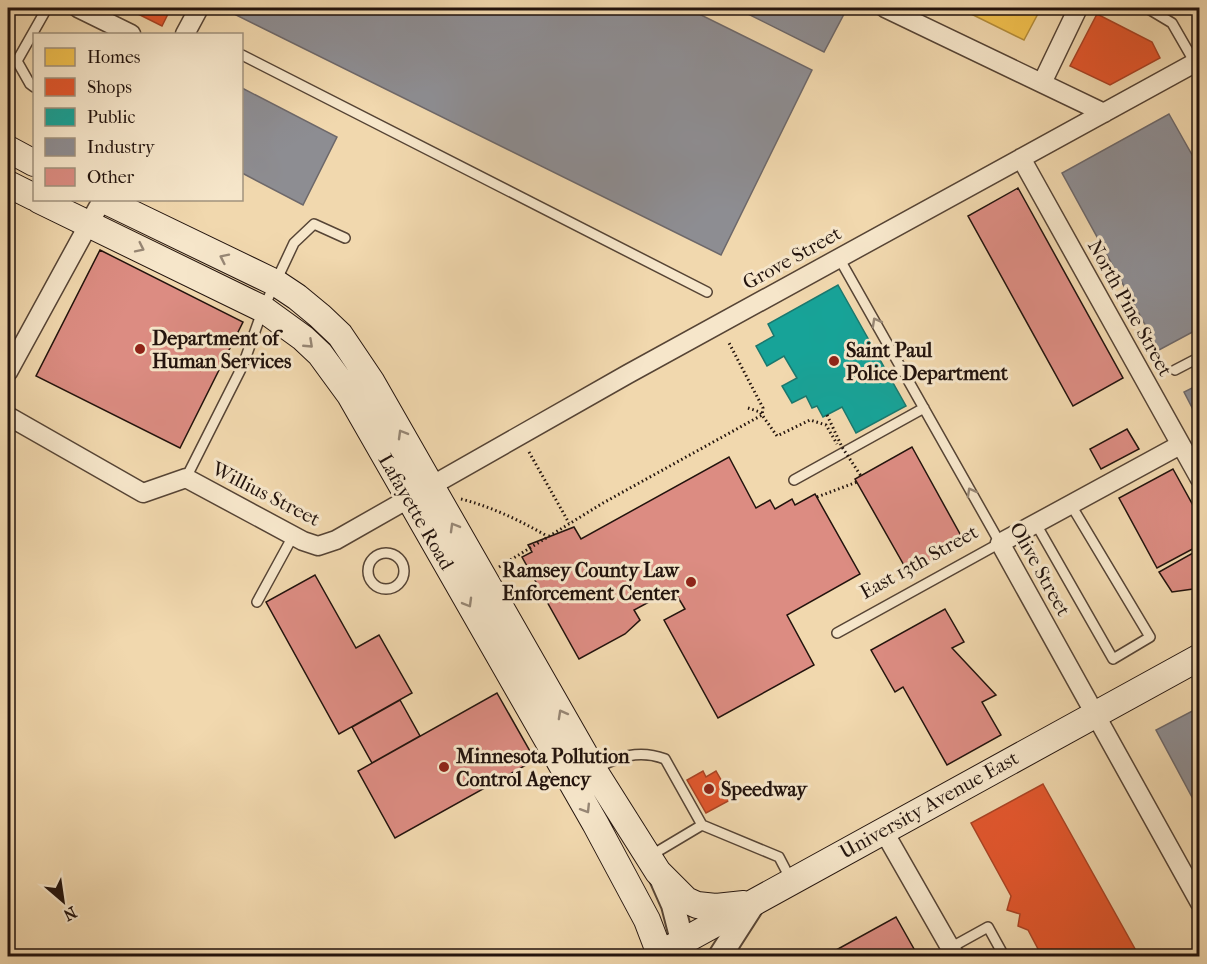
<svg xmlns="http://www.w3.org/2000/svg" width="1207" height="964" font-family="'IM FELL French Canon',serif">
	<rect width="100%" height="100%" fill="#f1d8ae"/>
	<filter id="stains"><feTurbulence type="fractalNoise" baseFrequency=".00333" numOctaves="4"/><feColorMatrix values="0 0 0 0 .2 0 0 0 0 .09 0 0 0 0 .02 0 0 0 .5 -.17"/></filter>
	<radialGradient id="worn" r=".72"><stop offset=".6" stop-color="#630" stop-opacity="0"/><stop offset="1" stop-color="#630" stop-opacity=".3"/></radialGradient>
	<path fill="#f2c14e" stroke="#b48d3a" stroke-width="1.5" d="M959 8H1041L1024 40Z"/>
	<path fill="#e4572e" stroke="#aa4324" stroke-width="1.5" d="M126 8H171L162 26Z
		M1097 14 1152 42 1160 58 1110 85 1070 66Z
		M703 771 706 777 716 771 732 799 706 813 687 780Z
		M1043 784 1139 956H1037L1038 949 1028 930 1018 926 1020 914 1007 910 1011 896 971 823Z"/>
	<path fill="#17a398" stroke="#1a786e" stroke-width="1.5" d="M838 285 906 406 856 433 842 407 823 417 817 406 812 408 806 396 792 403 782 386 797 378 784 356 767 366 756 346 774 336 768 324Z"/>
	<path fill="#8d8d92" stroke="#6d686a" stroke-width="1.5" d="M233 8H687L812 70 721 255 230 12Z
		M736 8H830L844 14 824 52Z
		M242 88 337 137 303 205 242 173Z
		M1169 114 1200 169V213L1198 214 1200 218V328L1159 350 1062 173Z
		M1200 384V421H1199L1184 392Z
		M1200 707V795L1193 799 1156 730Z"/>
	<path fill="#dc8c82" stroke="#22130d" stroke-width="1.5" d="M1018 188 1123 378 1073 406 968 216Z
		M100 250 243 322 180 448 36 376Z
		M1127 429 1139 449 1101 469 1090 449Z
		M912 447 965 543 909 574 855 479Z
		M729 457 756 508 770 500 775 509 792 499 795 505 815 494 860 574 787 615 814 665 718 718 664 620 685 609 673 589 634 610 640 620 625 634 579 659 522 557 532 552 528 545 574 527 581 539Z
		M1173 469 1200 518V545L1157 568 1119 498Z
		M1200 549V588L1172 592 1159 572Z
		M315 575 356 648 379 635 412 693 339 734 266 602Z
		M945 609 964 642 952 648 996 695 982 702 1001 735 947 765 903 687 895 692 871 650Z
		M497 693 535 760 395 838 358 771Z
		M400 700 420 736 372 763 352 727Z
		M896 917 918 956H827V955Z"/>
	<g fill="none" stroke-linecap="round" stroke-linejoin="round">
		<defs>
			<path id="service" d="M1147 8 1172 23 1195 63
				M242 55 707 292
				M34 87 30 84 17 61 47 8
				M1175 370 1200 357
				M186 478 243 365 263 309 294 243 314 224 345 238
				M794 480 924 408
				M1036 524 1113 659 1150 637 1071 505
				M368 571a18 18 0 1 1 36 0a18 18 0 1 1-36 0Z
				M257 602 293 536
				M837 633 1000 543 839 258
				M594 769C619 757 638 749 665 759L702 825 650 856
				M702 825 779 857 791 880
				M950 948 988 927 1004 956"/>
			<path id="minor" d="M78 8 131 34
				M885 8 1104 113
				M185 34 199 8
				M1042 83 1078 8
				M1021 158 1200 479
				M8 372 102 200
				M8 416 143 493 186 478 303 541 318 546 336 540 628 374 1200 60
				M1180 445 1000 543 1200 903
				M883 830 955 956"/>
			<path id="tertiary" d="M661 878 673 905 686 956
				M720 956 754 903"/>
			<path id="secondary" d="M8 149 34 163
				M8 184 34 197
				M39 200 263 309 303 338 320 354 350 395 595 823 647 920 660 954 1200 657
				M104 200 276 283 297 297 320 316 340 335 371 381 593 769 658 872 686 900 697 905 716 907 744 904"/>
		</defs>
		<use href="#service" stroke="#564435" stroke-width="12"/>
		<use href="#minor" stroke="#564435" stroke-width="21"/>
		<use href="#tertiary" stroke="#564435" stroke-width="26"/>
		<use href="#secondary" stroke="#22130d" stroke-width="28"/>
		<path stroke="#22130d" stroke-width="3" stroke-dasharray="1.5 3" stroke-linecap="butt" d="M748 408 760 412 777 436 810 420 826 425 837 444
			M529 452 569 523
			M817 497 857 482
			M461 499C492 507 519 520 547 536
			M499 567 603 503 762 415 763 408 728 341"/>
		<use href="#service" stroke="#f6e6ca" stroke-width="9"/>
		<use href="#minor" stroke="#f6e6ca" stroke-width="18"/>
		<use href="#tertiary" stroke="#f6e6ca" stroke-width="22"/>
		<use href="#secondary" stroke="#f6e6ca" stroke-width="26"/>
		<path stroke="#22130d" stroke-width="3" stroke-dasharray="1.5 3" stroke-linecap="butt" d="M827 415 842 447 861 476"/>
	</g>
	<defs><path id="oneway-chevron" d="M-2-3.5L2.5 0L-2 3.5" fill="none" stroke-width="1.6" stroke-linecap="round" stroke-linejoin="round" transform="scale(1.5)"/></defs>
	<g stroke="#978775">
		<use href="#oneway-chevron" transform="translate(140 248) rotate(26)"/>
		<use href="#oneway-chevron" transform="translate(224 258) rotate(-154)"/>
		<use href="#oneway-chevron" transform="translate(876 322) rotate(-119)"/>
		<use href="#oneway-chevron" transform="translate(309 344) rotate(43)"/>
		<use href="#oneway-chevron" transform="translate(402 434) rotate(-120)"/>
		<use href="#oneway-chevron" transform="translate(971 492) rotate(-119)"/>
		<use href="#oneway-chevron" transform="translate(454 527) rotate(-120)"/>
		<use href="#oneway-chevron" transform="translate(468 603) rotate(60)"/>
		<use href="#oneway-chevron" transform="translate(562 714) rotate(-119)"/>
		<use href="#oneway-chevron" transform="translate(586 809) rotate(58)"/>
	</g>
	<g fill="#8f2418" stroke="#f6e6ca" stroke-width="2">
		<circle cx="140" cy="349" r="6"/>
		<circle cx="834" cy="361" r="6"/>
		<circle cx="691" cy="582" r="6"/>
		<circle cx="444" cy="767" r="6"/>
		<circle cx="709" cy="789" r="6"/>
	</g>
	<g text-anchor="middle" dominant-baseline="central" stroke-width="6" stroke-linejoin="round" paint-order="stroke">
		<g font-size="20" fill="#22130d" stroke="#f6e6ca">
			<text transform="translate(792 258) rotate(-29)">Grove Street</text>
			<text transform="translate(1130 308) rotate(61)">North Pine Street</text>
			<text transform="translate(266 494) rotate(27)">Willius Street</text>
			<text transform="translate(416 512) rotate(60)">Lafayette Road</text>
			<text transform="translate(919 562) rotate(-29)">East 13th Street</text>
			<text transform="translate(1040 569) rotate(61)">Olive Street</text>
			<text transform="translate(929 805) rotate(-29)">University Avenue East</text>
		</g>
		<g font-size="20" font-weight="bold" fill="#22130d" stroke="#f6e6ca" text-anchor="start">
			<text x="152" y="338">Department of<tspan x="152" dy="23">Human Services</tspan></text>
			<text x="846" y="350">Saint Paul<tspan x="846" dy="23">Police Department</tspan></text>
			<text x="679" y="570" text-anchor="end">Ramsey County Law<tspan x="679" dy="23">Enforcement Center</tspan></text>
			<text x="456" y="756">Minnesota Pollution<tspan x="456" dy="23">Control Agency</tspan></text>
			<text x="721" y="789">Speedway</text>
		</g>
	</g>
	<rect width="1207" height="964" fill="none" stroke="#f1d8ae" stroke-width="30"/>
	<rect x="9" y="9" width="1189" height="946" fill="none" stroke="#22130d" stroke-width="3"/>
	<rect x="15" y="15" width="1177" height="934" fill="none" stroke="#22130d" stroke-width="1.5"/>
	<rect x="33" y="33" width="210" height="168" fill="#f6e6ca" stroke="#a1927e" stroke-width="1.5"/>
	<rect x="45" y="48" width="30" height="18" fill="#f2c14e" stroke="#a1927e" stroke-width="1.5"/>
	<text x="87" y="63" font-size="18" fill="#22130d">Homes</text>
	<rect x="45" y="78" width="30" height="18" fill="#e4572e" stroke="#a1927e" stroke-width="1.5"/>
	<text x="87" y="93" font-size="18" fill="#22130d">Shops</text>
	<rect x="45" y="108" width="30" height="18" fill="#17a398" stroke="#a1927e" stroke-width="1.5"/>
	<text x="87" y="123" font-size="18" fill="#22130d">Public</text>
	<rect x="45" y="138" width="30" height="18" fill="#8d8d92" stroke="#a1927e" stroke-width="1.5"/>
	<text x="87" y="153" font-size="18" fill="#22130d">Industry</text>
	<rect x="45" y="168" width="30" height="18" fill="#dc8c82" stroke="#a1927e" stroke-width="1.5"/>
	<text x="87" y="183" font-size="18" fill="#22130d">Other</text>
	<g transform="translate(63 901) rotate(151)" stroke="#f6e6ca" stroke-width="4.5" paint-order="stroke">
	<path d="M0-4.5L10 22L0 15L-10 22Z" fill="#22130d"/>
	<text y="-9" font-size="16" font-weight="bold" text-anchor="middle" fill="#22130d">N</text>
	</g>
	<rect width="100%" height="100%" filter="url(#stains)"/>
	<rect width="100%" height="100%" fill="url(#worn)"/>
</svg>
